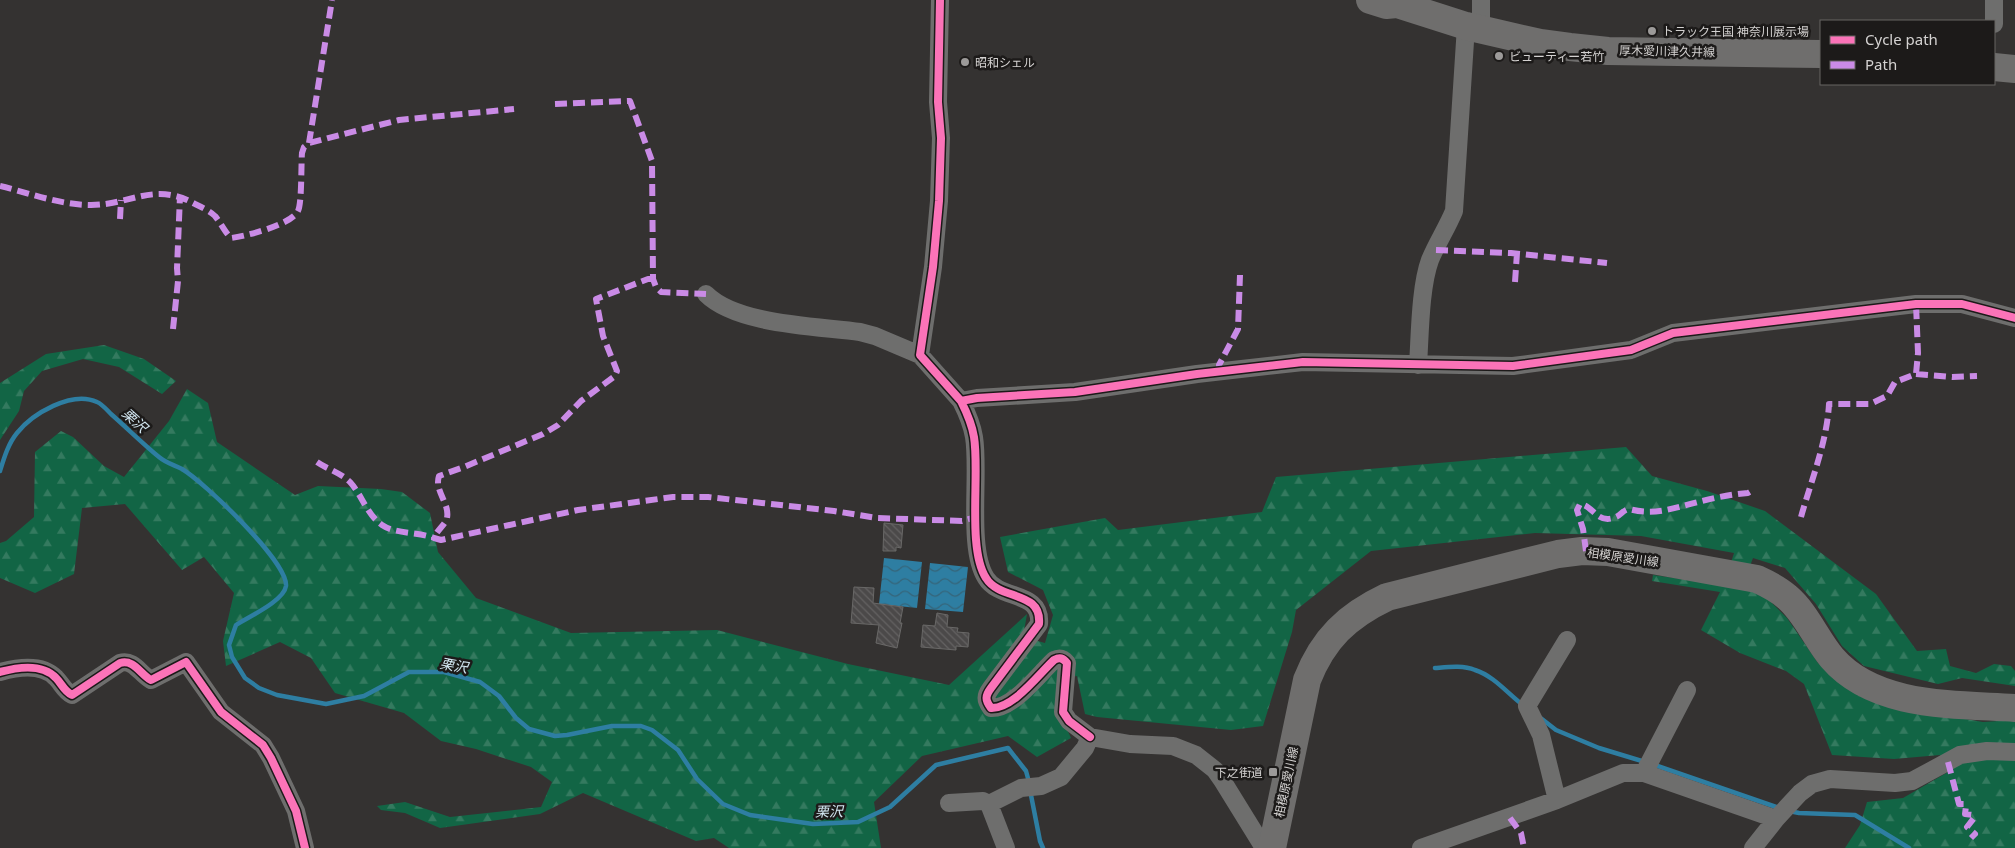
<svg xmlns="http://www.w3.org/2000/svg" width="2015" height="848" font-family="'Noto Sans','Noto Sans JP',sans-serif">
	<defs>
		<pattern id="forest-firs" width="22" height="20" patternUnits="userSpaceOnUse" patternTransform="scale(1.25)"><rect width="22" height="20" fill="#126545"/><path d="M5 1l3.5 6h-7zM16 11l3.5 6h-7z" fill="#347a5f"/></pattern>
		<pattern id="water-waves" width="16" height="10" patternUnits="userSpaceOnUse" patternTransform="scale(1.25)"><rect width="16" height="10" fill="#2e7ea2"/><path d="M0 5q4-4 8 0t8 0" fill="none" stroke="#35657a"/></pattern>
		<pattern id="building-back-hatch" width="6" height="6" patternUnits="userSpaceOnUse" patternTransform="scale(1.25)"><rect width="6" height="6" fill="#4b4949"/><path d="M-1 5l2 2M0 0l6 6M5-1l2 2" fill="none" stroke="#646262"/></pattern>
	</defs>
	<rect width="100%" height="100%" fill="#343231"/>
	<path fill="url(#forest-firs)" d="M104 345 144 359 176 381 162 394 119 367 83 359 42 371 24 391 19 411 0 440V383L46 354Z
		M187 389 208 403 217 442 295 495 318 486 381 489 402 492 430 513 438 552 476 598 571 633 717 630 848 664 949 685 1027 614 1023 637 1045 643 1053 615 1043 590 1008 572 1000 537 1105 518 1118 530 1262 512 1276 477 1626 447 1652 476 1707 491 1765 511 1876 594 1917 651 1946 649 1950 666 1976 673 1994 664 2011 666 2015 671V686L1962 678 1938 684 1864 666 1842 646 1816 604 1785 568 1753 558 1743 584 1765 596 1787 618 1818 663 1890 706 1983 722 2015 720V848H1845L1860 825 1867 802 1903 798 1948 772 1940 755 1894 759 1832 755 1804 684 1786 671 1740 653 1701 630 1720 592 1652 581 1653 575 1724 585 1734 553 1641 536 1535 533 1371 551 1296 610 1292 632 1263 726 1231 730 1097 717 1085 714 1077 676 1059 679 1062 718 1071 738 1037 757 1008 736 922 756 874 802 881 848H729L714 838 696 841 583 793 540 814 440 828 405 813 381 810 377 806 405 802 450 817 541 807 552 782 531 767 476 749 441 741 404 713 335 693 311 658 280 642 226 666 223 641 234 593 204 557 182 570 125 504 82 508 74 574 35 593 0 578V543L6 541 34 517 35 452 61 431 73 437 104 466 124 477 169 421Z"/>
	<path fill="url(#water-waves)" d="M884 558 922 562 917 608 879 604Z
		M930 563 968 567 963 612 925 609Z"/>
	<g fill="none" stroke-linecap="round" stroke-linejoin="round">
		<path stroke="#2e7ea2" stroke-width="4.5" d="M0 471C4 458 8 444 17 433 32 414 72 390 97 402 102 404 107 410 111 414 127 428 142 443 159 457 166 463 174 465 182 469 204 482 288 562 286 586 284 601 248 617 236 625L229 645 232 657 245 678 259 688 277 695 326 704 364 696 409 672H444L480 682 499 696 516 718 529 729 555 736 567 735 612 726H641L652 730 678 750 697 779 723 804 750 815 813 824 858 822 890 807 936 765 1008 748 1026 771 1029 782
			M1435 668C1448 667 1463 665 1475 670 1494 676 1508 694 1524 706
			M1538 716 1556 730 1599 748 1645 762
			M1652 764 1779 808
			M1030 790 1040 841 1043 848
			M1789 811 1799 813 1855 815 1909 848"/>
	</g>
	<path fill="url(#building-back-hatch)" stroke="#696867" d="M884 523 903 525 901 548 896 547V551H883Z
		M854 587 874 588 873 603 903 607 900 623H902L897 648 876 643 879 625 851 623Z
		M937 613 948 615 947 627 958 628 957 632 969 633 968 647 956 646V650L921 647 923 625 935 626Z"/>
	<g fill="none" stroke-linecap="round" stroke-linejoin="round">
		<path stroke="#6e6e6d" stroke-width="18" d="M940 0 938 102 941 138 939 201 933 267 920 355 961 401 977 398 1075 392 1197 374 1303 362 1513 366 1631 350 1673 333 1916 304H1962L2015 318
			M1481 0V29
			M1994 24V0
			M706 294C737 325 817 326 860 332L875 336 920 355
			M1418 365C1420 336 1420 287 1430 260 1437 243 1447 228 1454 211L1466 26
			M961 401C967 413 972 424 974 437 980 473 967 549 986 578 1000 601 1042 590 1039 624L991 688C985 696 985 700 991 708 1013 709 1038 675 1054 660 1060 657 1063 658 1067 663L1063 712 1069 721 1090 737
			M0 672C18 667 42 663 56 678 62 684 64 691 72 695L120 663C134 659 140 674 151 680L186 662 221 712 263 745 271 758 296 811 305 848
			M1644 773 1687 690
			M1557 800 1541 735 1527 706 1567 640
			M949 803 983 801 989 804 1006 848
			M989 804 1021 788 1041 786 1061 777 1085 748 1090 737 1130 744 1173 746 1196 755 1215 770 1222 780 1264 848
			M1776 819 1800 793 1812 784 1830 779 1895 783 1912 781 1960 755 1987 751 2015 752
			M1421 848 1557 800 1623 773H1644L1776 819 1753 848"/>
		<path stroke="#6f6e6d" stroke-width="28" d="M1370 0 1386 5 1397 4 1466 26 1540 43 1570 47 1608 51 1821 54
			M1994 67 2015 69
			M1272 848 1307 680C1323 639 1347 616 1387 597L1558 554 1582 551 1608 552 1757 579C1768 584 1778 589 1787 597 1806 613 1816 639 1832 658 1875 708 1955 704 2015 708"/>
		<path stroke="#ca8be6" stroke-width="6" stroke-dasharray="12 6" stroke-linecap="butt" d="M555 104 630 101 652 161 653 279 656 287 661 292 706 294
			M309 143 332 0
			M0 186C29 193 60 205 91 205 131 205 154 181 195 204 201 207 210 211 215 216 221 223 224 231 231 238 246 236 291 225 298 211 302 203 301 165 302 153L304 147 309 143 399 120 514 109
			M120 219 121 200
			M1436 250 1511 253 1607 263
			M653 279H648L596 299 603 336 617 371 615 376 581 401 558 425 543 434 464 467 439 476C434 491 450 503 447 518 445 525 437 530 434 538L441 540 578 510 673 497H708L834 511 877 518 962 521 976 517
			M1515 282 1517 253
			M173 329 178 281 177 268 180 196
			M1220 371 1219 365 1238 329 1240 275
			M1916 374 1952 377 1977 376
			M317 462C327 469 341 473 350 482 362 495 367 515 382 525 395 534 419 532 434 538
			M1801 517C1811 481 1827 442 1829 404H1870L1887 396 1895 382 1916 374 1918 353 1916 304
			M1586 551 1583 529 1577 510 1580 504C1594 506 1597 525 1616 517 1621 515 1623 510 1629 509 1654 516 1674 508 1698 502 1714 498 1732 494 1748 493L1753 490
			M1948 762 1959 804H1965L1966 806 1965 814 1973 815 1974 818 1967 827 1975 834 1971 838
			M1510 818 1521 833 1524 848"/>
		<defs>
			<path id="cycleway" d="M940 0 938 102 941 138 939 201 933 267 920 355 961 401 977 398 1075 392 1197 374 1303 362 1513 366 1631 350 1673 333 1916 304H1962L2015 318
				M961 401C967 413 972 424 974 437 980 473 967 549 986 578 1000 601 1042 590 1039 624L991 688C985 696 985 700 991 708 1013 709 1038 675 1054 660 1060 657 1063 658 1067 663L1063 712 1069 721 1090 737
				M0 672C18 667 42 663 56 678 62 684 64 691 72 695L120 663C134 659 140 674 151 680L186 662 221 712 263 745 271 758 296 811 305 848"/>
		</defs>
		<use href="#cycleway" stroke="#1c1a19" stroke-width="11"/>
		<use href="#cycleway" stroke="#fb73b8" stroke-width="8"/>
	</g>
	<g fill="#9c9a99" stroke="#1c1a19" stroke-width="2">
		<circle cx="1652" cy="31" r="5"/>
		<circle cx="1499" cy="56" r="5"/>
		<circle cx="965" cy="62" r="5"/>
		<rect x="1268" y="767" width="10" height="10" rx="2.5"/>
	</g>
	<g text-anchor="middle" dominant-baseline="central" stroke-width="5" stroke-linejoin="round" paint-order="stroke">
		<g font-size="12" fill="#d4d2d1" stroke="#1c1a19" text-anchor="start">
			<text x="1662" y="31">トラック王国 神奈川展示場</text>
			<text x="1509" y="56">ビューティー若竹</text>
			<text x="975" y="62">昭和シェル</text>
			<text x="1263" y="772" text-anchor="end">下之街道</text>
		</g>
		<g font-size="12" fill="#d4d2d1" stroke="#1c1a19">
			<text transform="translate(1667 51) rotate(1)">厚木愛川津久井線</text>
			<text transform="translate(1623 557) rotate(8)">相模原愛川線</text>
			<text transform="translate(1286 782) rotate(-78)">相模原愛川線</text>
		</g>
		<g font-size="14" font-style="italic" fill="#d2e6f1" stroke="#1c1a19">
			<text transform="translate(135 420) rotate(42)">栗沢</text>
			<text transform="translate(454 665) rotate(10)">栗沢</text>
			<text transform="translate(829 811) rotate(-1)">栗沢</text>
		</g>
	</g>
	<rect x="1820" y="20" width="175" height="65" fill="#1c1a19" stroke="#666463"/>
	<rect x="1830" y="36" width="25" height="8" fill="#fb73b8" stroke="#666463"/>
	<text x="1865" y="45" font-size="15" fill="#d4d2d1">Cycle path</text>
	<rect x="1830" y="61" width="25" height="8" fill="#ca8be6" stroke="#666463"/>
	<text x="1865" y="70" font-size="15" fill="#d4d2d1">Path</text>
</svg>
